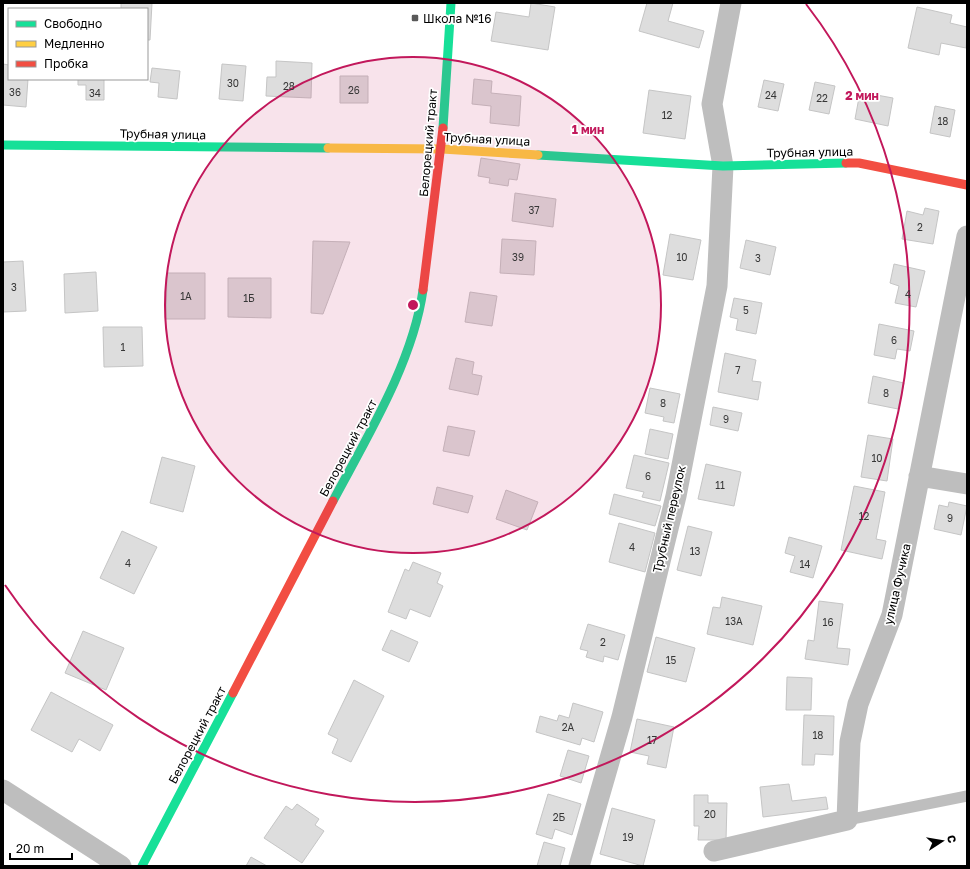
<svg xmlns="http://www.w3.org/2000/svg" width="970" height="869" font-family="'Golos Text',sans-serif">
	<rect width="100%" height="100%" fill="#fff"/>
	<path fill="#ddd" stroke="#c5c5c5" d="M121 3H152L150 40H147V9H121Z
		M531 3 555 7 548 50 491 41 496 12 529 17Z
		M647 3H673L668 21 704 31 699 48 639 31Z
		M917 7 952 15 950 23 967 27 966 48 941 43 939 55 908 48Z
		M276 61 312 63 311 98 266 96 267 77H276Z
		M3 64 9 65V79H28L26 107 3 105Z
		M222 64 246 66 243 101 219 99Z
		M152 68 180 71 177 99 158 97 159 83 150 82Z
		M340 76H368V103H340Z
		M78 79H104V100H86V85H78Z
		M474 79 492 81 491 93 521 96 519 126 490 123 491 106 472 104Z
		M764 80 784 84 778 111 758 107Z
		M815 82 835 86 829 114 809 110Z
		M649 90 691 96 685 139 643 133Z
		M860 92 893 98 888 126 855 119Z
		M935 106 955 110 950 137 930 133Z
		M481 158 520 164 517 180 509 179 508 186 489 183 490 178 478 176Z
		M515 193 556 199 553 227 512 221Z
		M925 208 939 211 933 244 902 239 907 211 923 215Z
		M670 234 701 240 693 280 663 275Z
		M502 239 536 241 534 275 500 273Z
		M746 240 776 247 770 275 740 268Z
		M313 241 350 242 323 314 311 313Z
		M23 261 26 311 3 312V262Z
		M894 264 925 271 916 307 895 303 899 286 890 283Z
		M96 272 98 311 65 313 64 274Z
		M167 273H205V319H166Z
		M228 278H271V318L228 317Z
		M470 292 497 296 492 326 465 322Z
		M734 298 762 303 756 334 736 330 738 319 730 317Z
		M879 324 914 331 910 351 897 349 895 359 874 355Z
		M103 327H142L143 366 104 367Z
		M725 353 756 360 752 381 761 382 758 400 718 392Z
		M456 358 474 362 472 374 482 376 478 395 449 389Z
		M873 376 904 383 898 409 868 403Z
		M650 388 680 394 674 423 663 421 664 417 645 413Z
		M713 407 742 413 738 431 710 425Z
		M448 426 475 431 469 456 443 451Z
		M650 429 673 434 668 459 645 454Z
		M868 435 893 439 887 481 861 477Z
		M634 455 669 463 660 501 642 497 644 492 626 488Z
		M162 457 195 466 183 512 150 503Z
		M706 464 741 472 734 506 698 499Z
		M854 486 885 492 876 539 886 541 882 559 841 550Z
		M437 487 473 496 468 513 433 504Z
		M506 490 538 502 527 530 496 519Z
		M614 494 661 506 655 526 609 514Z
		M949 502 967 506 961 535 934 529 939 505 948 507Z
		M619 523 655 533 645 572 609 562Z
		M688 526 712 532 701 576 677 570Z
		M122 531 157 547 134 594 100 578Z
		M789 537 822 546 813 578 790 572 795 556 785 553Z
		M413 562 441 573 437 583 443 586 430 617 410 609 406 619 388 612 405 569 409 571Z
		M722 597 762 606 753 645 707 634 713 607 720 608Z
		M819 601 843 604 837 648 850 649 848 665 805 659 808 640 814 641Z
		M588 624 625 635 618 660 604 656 603 662 586 657 588 651 580 649Z
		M391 630 418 642 409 662 382 650Z
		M83 631 124 648 106 690 65 673Z
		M656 637 695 648 686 682 647 672Z
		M787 677 812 678 811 710H786Z
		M354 680 384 696 351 762 332 753 338 739 328 734Z
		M51 692 113 725 100 751 79 739 72 752 31 730Z
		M573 703 603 712 594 742 582 738 580 745 536 732 540 716 557 721 559 715 569 718Z
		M804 715 834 716 833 755 815 754 814 765H802Z
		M637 719 674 727 666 768 647 764 649 756 630 752Z
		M568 750 589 756 581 783 560 776Z
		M789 784 792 801 826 797 828 809 763 817 760 787Z
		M548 794 581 804 572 835 555 829 552 839 536 834Z
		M694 795H708V803H727L726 840H698L699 826H694Z
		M297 804 319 819 315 825 324 831 302 863 264 838 286 806 292 810Z
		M612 808 655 820 643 866 600 854Z
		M544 842 565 848 560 866H537Z
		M251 857 267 866H246Z"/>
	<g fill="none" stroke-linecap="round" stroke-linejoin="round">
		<path stroke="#bebebe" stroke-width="11" d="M847 820 967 796"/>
		<path stroke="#bebebe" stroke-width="21" d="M919 476 967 484
			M3 790 121 866
			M714 851 847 820 850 742 858 704 892 615 967 236
			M579 866 622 717 676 496 717 286 723 166 712 104 731 3"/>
		<path stroke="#16e098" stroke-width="9" d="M443 128 451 3
			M3 145 328 148
			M538 155 723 166 846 163
			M333 501C367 437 413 362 423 290
			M142 866 233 693"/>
		<path stroke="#ffcf43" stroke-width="9" d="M328 148 442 149 538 155"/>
		<path stroke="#f24e42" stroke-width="9" d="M846 163H859L967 185
			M423 290 443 128
			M233 693 333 501"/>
	</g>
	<circle cx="413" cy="305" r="248" fill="#c2185b" fill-opacity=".12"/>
	<g fill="none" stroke="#c2185b" stroke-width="2">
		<circle cx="413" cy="305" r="248"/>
		<path d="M806 4A495 495 0 1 1 5 585"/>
	</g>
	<rect fill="#595959" stroke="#fff" stroke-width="1.5" x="411" y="14" width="8" height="8" rx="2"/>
	<g text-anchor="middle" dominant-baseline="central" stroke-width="3.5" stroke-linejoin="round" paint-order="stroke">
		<g font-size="10" fill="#373737">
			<text x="233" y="83">30</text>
			<text x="289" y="86">28</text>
			<text x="354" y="90">26</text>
			<text x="15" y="92">36</text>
			<text x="95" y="93">34</text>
			<text x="771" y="95">24</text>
			<text x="822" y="98">22</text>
			<text x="667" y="115">12</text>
			<text x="943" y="121">18</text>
			<text x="534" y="210">37</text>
			<text x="920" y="227">2</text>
			<text x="518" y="257">39</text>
			<text x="682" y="257">10</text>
			<text x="758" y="258">3</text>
			<text x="14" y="287">3</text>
			<text x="908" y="294">4</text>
			<text x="186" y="296">1А</text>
			<text x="249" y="298">1Б</text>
			<text x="746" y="310">5</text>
			<text x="894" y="340">6</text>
			<text x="123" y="347">1</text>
			<text x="738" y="370">7</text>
			<text x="886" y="393">8</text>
			<text x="663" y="403">8</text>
			<text x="726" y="419">9</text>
			<text x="877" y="458">10</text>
			<text x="648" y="476">6</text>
			<text x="720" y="485">11</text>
			<text x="864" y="516">12</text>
			<text x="950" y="518">9</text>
			<text x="632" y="547">4</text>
			<text x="695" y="551">13</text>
			<text x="128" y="563">4</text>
			<text x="805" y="564">14</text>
			<text x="734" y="621">13А</text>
			<text x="828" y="622">16</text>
			<text x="603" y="642">2</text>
			<text x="671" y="660">15</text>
			<text x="568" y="727">2А</text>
			<text x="818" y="735">18</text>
			<text x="652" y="740">17</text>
			<text x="710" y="814">20</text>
			<text x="559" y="817">2Б</text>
			<text x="628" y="837">19</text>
		</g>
		<g font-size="12" fill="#000" stroke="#fff" text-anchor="start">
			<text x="423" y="18">Школа №16</text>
		</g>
		<g font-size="12" fill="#000" stroke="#fff">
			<text transform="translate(163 134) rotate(1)">Трубная улица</text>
			<text transform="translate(487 139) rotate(3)">Трубная улица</text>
			<text transform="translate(428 143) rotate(-85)">Белорецкий тракт</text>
			<text transform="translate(810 152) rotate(-1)">Трубная улица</text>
			<text transform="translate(348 448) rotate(-62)">Белорецкий тракт</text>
			<text transform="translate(669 519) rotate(-77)">Трубный переулок</text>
			<text transform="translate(897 584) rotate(-77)">улица Фучика</text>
			<text transform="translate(197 735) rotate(-62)">Белорецкий тракт</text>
		</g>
	</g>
	<circle cx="413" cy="305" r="6" fill="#c2185b" stroke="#fff" stroke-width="2"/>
	<g font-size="12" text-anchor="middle" font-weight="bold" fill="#c2185b" stroke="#fff" stroke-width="3.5" stroke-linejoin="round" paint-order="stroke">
		<text x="862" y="100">2 мин</text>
		<text x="588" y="134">1 мин</text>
	</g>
	<rect width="970" height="869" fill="none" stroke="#000000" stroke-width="8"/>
	<rect x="8" y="8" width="140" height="72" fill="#ffffff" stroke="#999999"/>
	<rect x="16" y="21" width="20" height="6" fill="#16e098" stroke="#999999"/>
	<text x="44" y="28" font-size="12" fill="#000000">Свободно</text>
	<rect x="16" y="41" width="20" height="6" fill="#ffcf43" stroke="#999999"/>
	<text x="44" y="48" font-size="12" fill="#000000">Медленно</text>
	<rect x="16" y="61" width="20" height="6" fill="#f24e42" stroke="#999999"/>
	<text x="44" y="68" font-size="12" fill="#000000">Пробка</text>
	<g transform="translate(942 841) rotate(78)" stroke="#ffffff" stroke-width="3" paint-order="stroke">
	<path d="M0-3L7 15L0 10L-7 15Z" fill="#000000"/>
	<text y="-6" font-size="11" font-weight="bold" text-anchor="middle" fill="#000000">С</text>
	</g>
	<path d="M10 853v6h62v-6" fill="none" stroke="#000000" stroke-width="2"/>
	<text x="16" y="853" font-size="12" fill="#000000" stroke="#ffffff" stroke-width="3" paint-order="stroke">20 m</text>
</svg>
